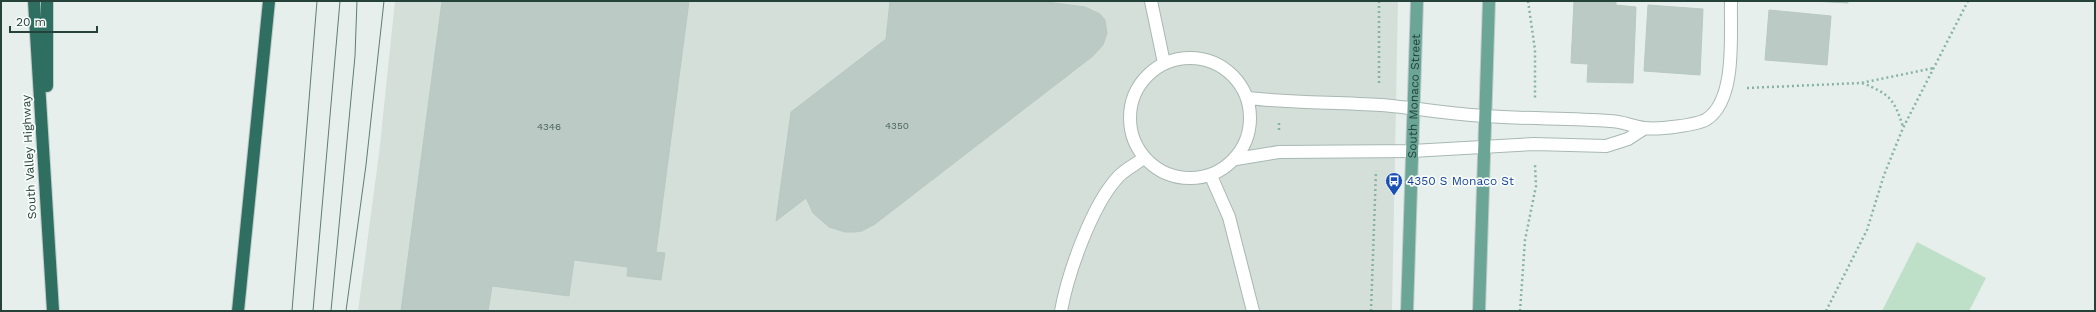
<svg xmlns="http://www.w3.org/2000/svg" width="2096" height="312" font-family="'Work Sans',sans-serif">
	<rect width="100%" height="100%" fill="#e6efeb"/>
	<path fill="#d4dfda" d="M395 1H1398L1392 311H358L379 154Z"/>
	<path fill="#bfe0c8" d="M1917 242 1986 278 1969 311H1882Z"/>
	<path fill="#bbcac4" stroke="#b8c9c2" d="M442 1H689L656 252 665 253 661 280 627 276 628 267 574 260 569 296 492 286 488 311H401Z
		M890 1H1039L1085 7 1100 14 1105 20 1107 33 1103 45 1093 56 875 224 862 231 855 232H845L829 227 813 213 806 198 776 221 791 112 886 39Z
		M1574 1 1616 2V5L1636 7 1633 83 1587 82 1588 64 1571 63Z
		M1812 1H1848V3Z
		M1648 5 1703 9 1700 75 1644 71Z
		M1769 10 1831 16 1827 65 1765 60Z"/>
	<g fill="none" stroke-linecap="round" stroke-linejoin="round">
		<defs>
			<path id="minor" d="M1151 1 1164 63
				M1130 118a60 60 0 1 1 120 0a60 60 0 1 1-120 0Z
				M1248 98C1292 103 1336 102 1381 105 1416 108 1451 114 1486 116 1527 119 1568 118 1610 121 1622 121 1633 127 1645 128 1657 130 1698 125 1707 119 1737 99 1730 33 1731 1
				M1236 159 1279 152 1412 151 1534 144 1606 146 1628 139 1645 128
				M1211 176 1229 217 1253 311
				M1061 311C1068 273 1092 204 1119 176 1126 169 1136 164 1144 158"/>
			<g id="major">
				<path id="s1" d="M1407 311 1417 1"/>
				<path d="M1479 311 1489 1"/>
			</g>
			<path id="highway" d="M34 1 53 311
				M47 86V1
				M238 311 269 1"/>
		</defs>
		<use href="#minor" stroke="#a8b8b2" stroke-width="14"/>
		<use href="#major" stroke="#c2cac8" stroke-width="14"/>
		<use href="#highway" stroke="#c2cac8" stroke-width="14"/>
		<path stroke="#86b3a5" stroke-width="2.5" stroke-dasharray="2 3" stroke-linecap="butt" d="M1379 1V84
			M1528 1 1535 50V98
			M1862 83C1890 94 1894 99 1903 127
			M1747 88 1861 83 1934 68
			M1279 130V121
			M1371 311 1376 171
			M1520 311 1525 240 1536 186 1535 165
			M1826 311 1867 230 1884 175 1903 128 1968 1"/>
		<use href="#minor" stroke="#fff" stroke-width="12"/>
		<use href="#major" stroke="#6aa596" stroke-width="12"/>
		<use href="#highway" stroke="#2f6f62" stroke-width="12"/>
		<path stroke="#5f7d75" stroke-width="1" d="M292 311 317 1
			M313 311 340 1
			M331 311 355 56 357 1
			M346 311 366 165 384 1"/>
	</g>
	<defs>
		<symbol id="bus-pin" viewBox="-11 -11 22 30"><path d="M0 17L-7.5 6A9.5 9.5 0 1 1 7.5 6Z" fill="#1a4fb4" stroke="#f7fbf9"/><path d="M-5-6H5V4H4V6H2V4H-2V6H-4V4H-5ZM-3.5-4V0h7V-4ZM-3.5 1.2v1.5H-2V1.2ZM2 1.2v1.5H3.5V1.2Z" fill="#fff"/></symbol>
	</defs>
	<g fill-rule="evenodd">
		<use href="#bus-pin" x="1384" y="171" width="20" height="27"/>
	</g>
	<g text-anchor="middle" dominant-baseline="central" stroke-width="3.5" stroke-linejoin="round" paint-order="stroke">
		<g font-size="10" fill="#4a645c">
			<text x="897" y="125">4350</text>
			<text x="549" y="126">4346</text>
		</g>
		<g font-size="12" fill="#24423a" stroke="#f7fbf9">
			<text stroke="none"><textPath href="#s1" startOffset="215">South Monaco Street</textPath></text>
			<text transform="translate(29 157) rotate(-93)">South Valley Highway</text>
		</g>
		<g font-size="12" fill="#164399" stroke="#f7fbf9" text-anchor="start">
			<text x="1407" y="181">4350 S Monaco St</text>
		</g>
	</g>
	<rect width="2096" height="312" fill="none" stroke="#24423a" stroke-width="4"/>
	<path d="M10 26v6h87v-6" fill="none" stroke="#24423a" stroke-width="2"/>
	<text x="16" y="26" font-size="12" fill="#24423a" stroke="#f7fbf9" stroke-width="3" paint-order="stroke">20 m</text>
</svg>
